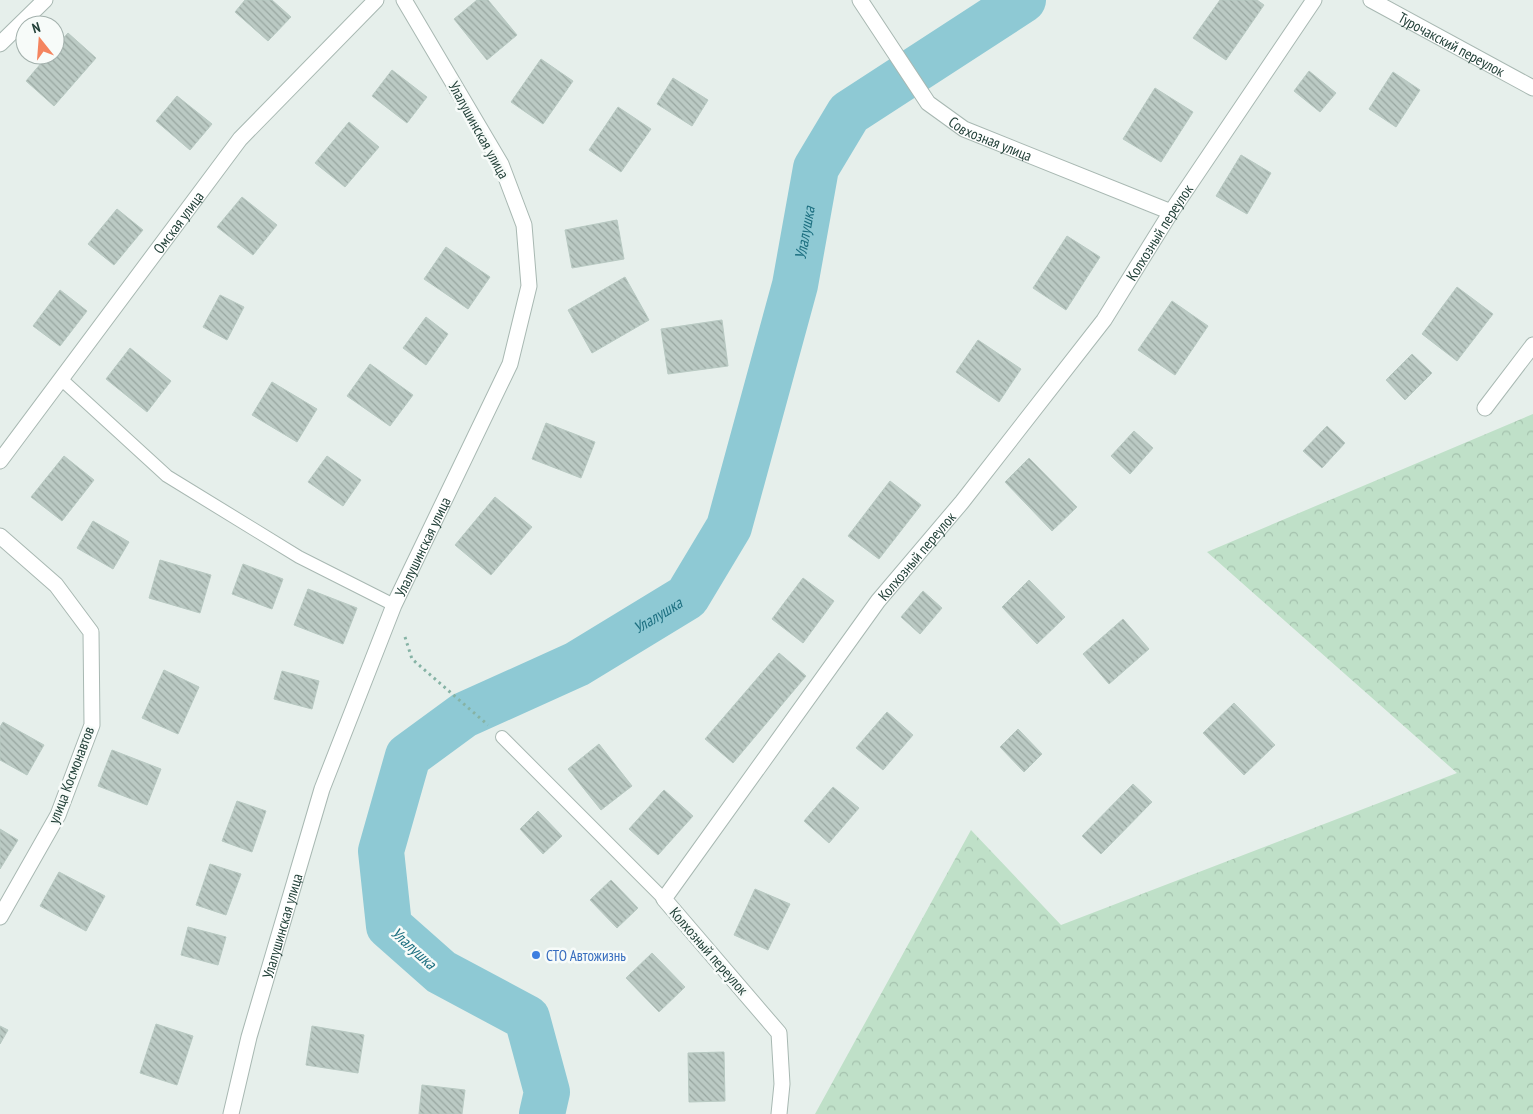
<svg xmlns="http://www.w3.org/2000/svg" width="1533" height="1114" font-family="'PT Sans Narrow',sans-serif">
	<defs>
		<pattern id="forest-crowns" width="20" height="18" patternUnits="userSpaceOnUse" patternTransform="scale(1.25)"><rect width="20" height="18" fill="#bfe0c8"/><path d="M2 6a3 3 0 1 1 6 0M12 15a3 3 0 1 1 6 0" fill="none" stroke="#a4c1ad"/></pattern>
		<pattern id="building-back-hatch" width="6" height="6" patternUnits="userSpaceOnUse" patternTransform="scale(1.25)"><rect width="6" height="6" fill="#bbcac4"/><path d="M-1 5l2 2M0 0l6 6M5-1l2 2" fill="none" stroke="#98a6a0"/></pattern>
	</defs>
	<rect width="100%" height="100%" fill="#e6efeb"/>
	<path fill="url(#forest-crowns)" d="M1533 414V1114H815L971 830 1061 925 1457 773 1207 552Z"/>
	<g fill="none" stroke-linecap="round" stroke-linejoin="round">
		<path stroke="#8ec9d4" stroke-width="46" id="s1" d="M542 1114 547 1092 527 1018 441 972 389 926 381 851 408 756 464 715 577 664 687 597 729 527 795 285 816 168 849 113 1023 0"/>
	</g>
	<path fill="url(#building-back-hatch)" stroke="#b8c9c2" d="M245 0H272L291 17 268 41 235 12Z
		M477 0H488L517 35 487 60 454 19Z
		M1220 0H1257L1264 5 1226 60 1193 38Z
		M68 33 96 58 54 106 26 81 48 55H55V47Z
		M541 59 573 81 543 124 511 102Z
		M392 70 427 97 407 123 372 96Z
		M1309 71 1336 93 1320 112 1294 91Z
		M1393 72 1420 90 1396 127 1369 109Z
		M673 78 708 100 692 126 657 104Z
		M1155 88 1193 112 1161 162 1123 139Z
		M177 96 212 124 190 150 156 121Z
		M618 107 651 129 621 172 589 150Z
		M349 122 379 147 345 187 315 163Z
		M1241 155 1271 173 1247 214 1216 196Z
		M242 197 277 225 253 255 217 227Z
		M117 209 143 230 114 265 88 244Z
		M617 220 624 259 572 268 565 230Z
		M1067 236 1100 257 1066 310 1033 288Z
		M446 247 490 277 468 309 424 279Z
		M625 277 649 320 592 353 568 310Z
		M1457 287 1493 314 1457 361 1422 334Z
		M60 290 87 311 60 346 33 326Z
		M220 295 244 307 227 340 203 327Z
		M1172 301 1208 326 1175 375 1138 350Z
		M426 317 448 334 426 365 403 348Z
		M722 320 728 366 668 374 661 329Z
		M978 340 1021 369 999 402 956 372Z
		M130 348 171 381 147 412 106 379Z
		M1412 354 1432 373 1405 400 1386 380Z
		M370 364 413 395 390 426 347 396Z
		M272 382 317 409 297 442 252 415Z
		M546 423 595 442 581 478 532 459Z
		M1327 426 1345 443 1322 468 1303 451Z
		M1134 431 1153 448 1130 474 1111 456Z
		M64 456 94 480 62 521 31 497Z
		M327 456 361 480 343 506 308 482Z
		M1029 458 1077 507 1052 531 1005 482Z
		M890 481 921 505 879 559 848 536Z
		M495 497 532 527 491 575 455 545Z
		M93 521 129 542 113 569 77 548Z
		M160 560 211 575 200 613 149 598Z
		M243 564 283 579 272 609 232 594Z
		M803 578 834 601 803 643 772 619Z
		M1029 580 1065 617 1037 644 1002 607Z
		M308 589 357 608 343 644 294 625Z
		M923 591 942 608 920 634 901 617Z
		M1123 619 1149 649 1109 684 1083 654Z
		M779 653 806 676 733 763 705 739Z
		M164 670 199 687 178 734 142 718Z
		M282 671 319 681 312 709 274 699Z
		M1234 703 1275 745 1244 775 1203 733Z
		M887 712 913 735 883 770 856 748Z
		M3 722 44 745 27 775 0 760V727Z
		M1018 729 1042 754 1024 772 1000 747Z
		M599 744 632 786 601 810 568 769Z
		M112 750 161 769 147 805 98 786Z
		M1133 784 1152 802 1101 854 1082 836Z
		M833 787 859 808 829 843 804 821Z
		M664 790 693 816 658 855 629 829Z
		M237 801 266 811 252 852 222 841Z
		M538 811 562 836 543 854 520 829Z
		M0 829 18 840 0 869Z
		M210 864 241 874 226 915 196 905Z
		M59 872 105 896 86 931 40 906Z
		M611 880 638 908 617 928 590 900Z
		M755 889 790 904 768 950 734 935Z
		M188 927 226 937 218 965 181 955Z
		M652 953 685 987 659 1012 626 978Z
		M156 1024 193 1036 177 1085 140 1073Z
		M0 1026 8 1030 0 1044Z
		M312 1026 364 1035 358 1073 306 1065Z
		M724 1052 725 1101 689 1102 688 1053Z
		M422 1085 465 1090 462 1114H419Z"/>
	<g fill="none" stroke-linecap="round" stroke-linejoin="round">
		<defs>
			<path id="lane" d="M61 379 167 476 299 557 394 605
				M502 737 664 899"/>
			<g id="street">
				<path id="s2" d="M860 0 928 103 964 129 1171 212"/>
				<path id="s3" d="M1371 0 1533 88"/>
				<path d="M0 44 45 0"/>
				<path d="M1485 408 1533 345"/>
				<path id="s4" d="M0 461 240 139 376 0"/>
				<path d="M0 536 56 585 91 632 92 725 58 815 0 917"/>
				<path id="s5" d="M231 1114 249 1037 322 789 394 605 510 364 529 286 524 225 501 164 404 0"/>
				<path id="s6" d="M779 1114 782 1084 779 1033 664 899 878 601 962 502 1104 320 1171 212 1314 0"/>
			</g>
		</defs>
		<use href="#lane" stroke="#a8b8b2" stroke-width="14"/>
		<use href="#street" stroke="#a8b8b2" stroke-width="17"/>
		<path stroke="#86b3a5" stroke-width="3" stroke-dasharray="2.5 4" stroke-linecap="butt" d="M405 637 412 659 488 725"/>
		<use href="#lane" stroke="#fff" stroke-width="12"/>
		<use href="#street" stroke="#fff" stroke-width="15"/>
	</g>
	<circle fill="#3f7fe0" stroke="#f7fbf9" stroke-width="2" cx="536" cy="955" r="5"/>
	<g text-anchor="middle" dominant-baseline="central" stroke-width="5" stroke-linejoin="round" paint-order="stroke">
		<g font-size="15" fill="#24423a" stroke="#f7fbf9">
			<text stroke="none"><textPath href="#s3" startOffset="92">Турочакский переулок</textPath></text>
			<text transform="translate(479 130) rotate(61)">Улалушинская улица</text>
			<text stroke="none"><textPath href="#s2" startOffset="196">Совхозная улица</textPath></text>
			<text stroke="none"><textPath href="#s4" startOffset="298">Омская улица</textPath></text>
			<text stroke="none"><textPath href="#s6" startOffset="1089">Колхозный переулок</textPath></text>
			<text stroke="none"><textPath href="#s5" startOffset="600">Улалушинская улица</textPath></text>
			<text stroke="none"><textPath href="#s6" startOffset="684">Колхозный переулок</textPath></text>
			<text transform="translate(71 775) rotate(-69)">улица Космонавтов</text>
			<text stroke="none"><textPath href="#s5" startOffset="195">Улалушинская улица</textPath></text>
			<text transform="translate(709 951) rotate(49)">Колхозный переулок</text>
		</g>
		<g font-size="15" fill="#366cbe" stroke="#f7fbf9" text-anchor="start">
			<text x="546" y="955">СТО Автожизнь</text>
		</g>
		<g font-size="16" font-style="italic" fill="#1c6f80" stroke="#f7fbf9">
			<text stroke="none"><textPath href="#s1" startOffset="1148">Улалушка</textPath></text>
			<text stroke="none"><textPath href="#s1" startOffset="728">Улалушка</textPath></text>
			<text transform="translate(414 948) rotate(42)">Улалушка</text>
		</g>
	</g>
	<g transform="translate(40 40) rotate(343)"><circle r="24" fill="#f7fbf9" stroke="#a3b1ad"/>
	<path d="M0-4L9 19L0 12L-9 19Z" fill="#f4845f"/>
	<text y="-8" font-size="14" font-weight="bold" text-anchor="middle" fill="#24423a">N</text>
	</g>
</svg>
